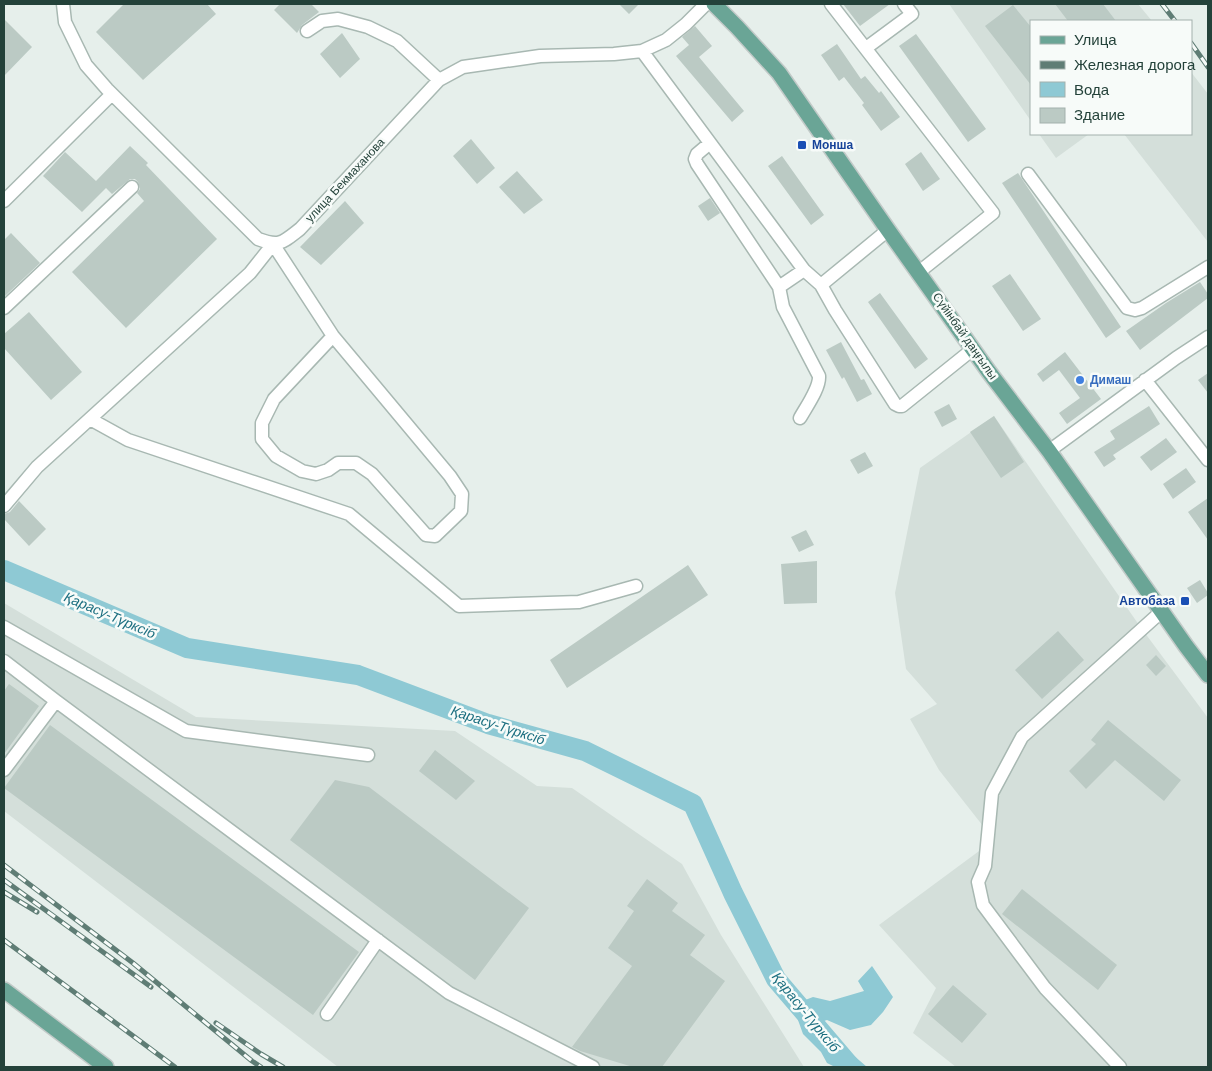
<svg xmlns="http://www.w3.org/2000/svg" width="1212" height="1071" font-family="Arial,sans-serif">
	<rect width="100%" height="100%" fill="#e6efeb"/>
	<path fill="#d4dfda" d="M949 4H1138L1152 21H1031V121Z
		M1191 72 1208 94V242L1124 134H1191Z
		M1039 134H1089L1056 158Z
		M994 416 1139 625 1208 718V1067H956L913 1033 936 988 879 925 994 840 939 770 910 719 937 704 906 669 895 593 920 468Z
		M4 603 196 717 455 731 537 786 572 788 682 864 721 935 804 1067H338L4 811Z"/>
	<path fill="#8ec9d4" d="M872 966 893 997 883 1012 871 1025 850 1030 827 1020 821 1022 823 1029 867 1067H835L827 1063 821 1052 803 1034 798 1020 800 1002 813 997 830 1001 864 991 858 981Z"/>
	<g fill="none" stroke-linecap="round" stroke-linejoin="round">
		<path stroke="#8ec9d4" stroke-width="20" d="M4 570 187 648 358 675 488 724 585 751 693 804 733 893 776 979 851 1067"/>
	</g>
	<path fill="#bbcac4" d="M124 4H207L216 14 143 80 96 32Z
		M280 4H311L319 12 302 25 297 33 274 10Z
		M619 4H639L629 14Z
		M843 4H890L860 26Z
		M1055 4H1103L1116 21H1068Z
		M1013 5 1031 27V85L985 26Z
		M4 19 32 47 4 76Z
		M695 26 712 46 699 57 744 111 732 122 676 56 689 45 682 37Z
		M342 33 360 59 340 78 320 54Z
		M916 34 986 129 968 142 899 46Z
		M837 44 861 79 865 76 879 93 881 91 900 117 881 131 862 105 864 103 844 77 839 81 821 55Z
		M471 139 495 168 477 184 453 156Z
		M130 146 148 163 146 165 217 239 126 328 72 272 144 201 137 193 140 189 138 182 135 179H130L112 194 106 188 82 212 43 176 65 152 96 181Z
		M921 152 940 179 923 191 905 164Z
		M782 156 824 215 811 225 768 166Z
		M517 171 543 200 524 214 499 187Z
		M1018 173 1121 327 1106 338 1002 183Z
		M710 198 720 213 708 221 698 206Z
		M345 201 364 223 321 265 300 247Z
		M11 233 40 263 4 297V240Z
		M1010 274 1041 319 1023 331 992 286Z
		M1200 282 1208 294V298L1140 350 1126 331 1166 303Z
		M880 293 928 359 915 369 868 302Z
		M29 312 82 372 51 400 4 348V334Z
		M841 342 861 380 864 379 872 394 857 402 844 377 842 379 826 350Z
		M1065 352 1101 399 1067 424 1059 413 1080 398 1059 370 1043 382 1037 374Z
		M1208 373V393L1198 380Z
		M949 404 957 419 942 427 934 412Z
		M1149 406 1160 424 1113 455 1116 459 1104 467 1094 452 1115 439 1110 431Z
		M994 416 1024 462 1001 478 970 432Z
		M1166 438 1177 452 1151 471 1140 457Z
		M865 452 873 466 858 474 850 460Z
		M1186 468 1196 482 1173 499 1163 484Z
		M1208 498V540L1188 512Z
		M19 501 46 529 29 546 4 519V514L10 512Z
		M806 530 814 545 799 552 791 537Z
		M817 561V603L784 604 781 564Z
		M688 565 708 595 567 688 550 660Z
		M1200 580 1208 593V595L1197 603 1187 588Z
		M1058 631 1084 660 1042 699 1015 670Z
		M1156 655 1166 666 1156 676 1146 665Z
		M9 684 39 706 4 754V691Z
		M1108 720 1181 780 1164 801 1115 760 1086 789 1069 771 1096 744 1091 740Z
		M50 725 359 952 313 1015 4 788Z
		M435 750 475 781 456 800 419 771Z
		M335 780 369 787 529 908 475 980 290 840Z
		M647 879 678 903 672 911 705 935 690 955 725 981 662 1067H633L580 1051 572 1047 632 966 608 948 634 911 627 906Z
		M1022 889 1117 965 1098 990 1002 914Z
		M953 985 987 1014 962 1043 928 1014Z"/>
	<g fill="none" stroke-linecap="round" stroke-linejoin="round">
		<defs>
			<path id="minor" d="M63 4 65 22 86 65 107 89 258 239C280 247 282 243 300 229L439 80 463 67 540 56 614 54 642 51 666 40 686 24 706 4
				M831 4 993 213 919 272
				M307 31 322 21 338 19 368 27 397 41 439 80
				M866 48 912 14 904 4
				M642 51 804 270 821 285 888 230
				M710 143 697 154 695 159 697 164 779 287
				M1028 174 1127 308 1135 310 1142 308 1208 267
				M4 201 112 94
				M821 285 835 310 895 404 899 406H902L973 349
				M4 308 132 187
				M1145 380 1208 460
				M800 418C806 407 820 388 819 376L783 307 779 287 804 270
				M90 419 128 440 349 514 459 606 579 602 636 586
				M1049 451 1176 358 1208 337
				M4 506 37 467 250 273 273 244 333 336 450 476 462 494 461 511 435 536 426 535 372 474 356 463H338L328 470 316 474 302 471 276 456 262 439V423L274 399 333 336
				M4 627 186 731 368 755
				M4 661 56 701 449 993 593 1067
				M4 770 56 701
				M327 1014 378 940
				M1120 1067 1045 988 983 905 978 882 985 866 992 793 1022 737 1162 611"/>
			<path id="major" d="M714 4 737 27 779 73 888 230 989 372 1049 451 1186 646 1208 675
				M4 990 106 1067"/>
		</defs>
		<use href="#minor" stroke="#a8b8b2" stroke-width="15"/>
		<use href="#major" stroke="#c2cac8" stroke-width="18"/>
		<use href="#minor" stroke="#fff" stroke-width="12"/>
		<use href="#major" stroke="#6aa596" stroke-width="15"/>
		<defs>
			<path id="rail" d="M1162 4 1175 21
				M1191 43 1208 67
				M4 865 133 963 252 1061 261 1067
				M4 880 151 987
				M4 892 37 912
				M4 940 175 1067
				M216 1023 261 1054 283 1067"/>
		</defs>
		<use href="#rail" stroke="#5f7d75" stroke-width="5"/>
		<use href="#rail" stroke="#f7fbf9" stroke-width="3" stroke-dasharray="9" stroke-linecap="butt"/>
	</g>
	<g fill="#1a4fb4" stroke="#f7fbf9" stroke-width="2">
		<rect x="797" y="140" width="10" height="10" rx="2.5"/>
		<rect x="1180" y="596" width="10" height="10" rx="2.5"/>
	</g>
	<circle fill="#3f7fe0" stroke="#f7fbf9" stroke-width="2" cx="1080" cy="380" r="5"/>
	<g text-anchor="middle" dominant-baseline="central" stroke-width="5" stroke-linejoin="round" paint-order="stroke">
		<g font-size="12" font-weight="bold" fill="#164399" stroke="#f7fbf9" text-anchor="start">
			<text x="812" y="145">Монша</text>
			<text x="1175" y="601" text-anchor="end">Автобаза</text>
		</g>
		<g font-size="12" fill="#24423a" stroke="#f7fbf9">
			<text transform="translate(345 180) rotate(-47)">улица Бекмаханова</text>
			<text transform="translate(965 336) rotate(55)">Сүйінбай даңғылы</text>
		</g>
		<g font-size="12" font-weight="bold" fill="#366cbe" stroke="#f7fbf9" text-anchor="start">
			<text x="1090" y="380">Димаш</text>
		</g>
		<g font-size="14" font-style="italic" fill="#1c6f80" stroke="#f7fbf9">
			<text transform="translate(110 615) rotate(23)">Қарасу-Түрксіб</text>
			<text transform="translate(498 725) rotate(18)">Қарасу-Түрксіб</text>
			<text transform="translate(806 1012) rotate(51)">Қарасу-Түрксіб</text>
		</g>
	</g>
	<rect width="1212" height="1071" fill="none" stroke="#24423a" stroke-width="10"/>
	<rect x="1030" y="20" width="162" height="115" fill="#f7fbf9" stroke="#a3b1ad"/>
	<rect x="1040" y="36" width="25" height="8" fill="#6aa596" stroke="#a3b1ad"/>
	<text x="1074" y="45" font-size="15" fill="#24423a">Улица</text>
	<rect x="1040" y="61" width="25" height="8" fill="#5f7d75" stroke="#a3b1ad"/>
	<text x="1074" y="70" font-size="15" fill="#24423a">Железная дорога</text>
	<rect x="1040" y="82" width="25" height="15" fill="#8ec9d4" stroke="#a3b1ad"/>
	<text x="1074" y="95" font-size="15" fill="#24423a">Вода</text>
	<rect x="1040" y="108" width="25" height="15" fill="#bbcac4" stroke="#a3b1ad"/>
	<text x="1074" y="120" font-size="15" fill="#24423a">Здание</text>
</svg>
